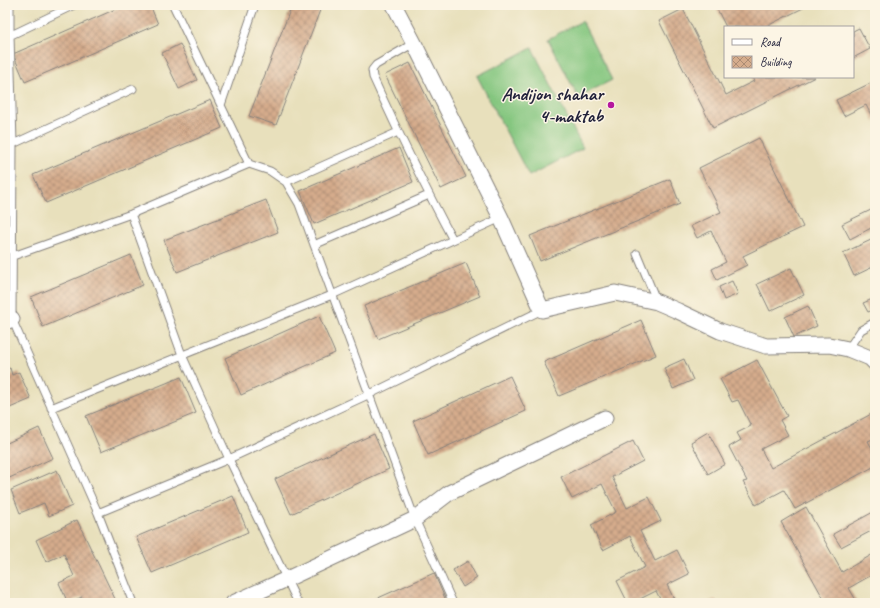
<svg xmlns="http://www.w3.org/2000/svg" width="880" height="608" font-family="Caveat,sans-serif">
	<defs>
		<pattern id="building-cross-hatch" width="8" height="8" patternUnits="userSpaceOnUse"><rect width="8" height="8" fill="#d5ac8c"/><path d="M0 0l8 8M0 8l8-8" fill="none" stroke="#ac8c74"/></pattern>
	</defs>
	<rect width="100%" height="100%" fill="#fcf5e5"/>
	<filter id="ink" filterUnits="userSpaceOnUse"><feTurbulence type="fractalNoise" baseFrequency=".025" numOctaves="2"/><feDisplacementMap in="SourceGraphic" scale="8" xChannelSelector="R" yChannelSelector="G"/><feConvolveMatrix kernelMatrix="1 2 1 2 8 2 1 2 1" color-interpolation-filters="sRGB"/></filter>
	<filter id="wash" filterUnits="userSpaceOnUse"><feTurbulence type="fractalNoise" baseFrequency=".012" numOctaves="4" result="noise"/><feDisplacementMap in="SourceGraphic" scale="16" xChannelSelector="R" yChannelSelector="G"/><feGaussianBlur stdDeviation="0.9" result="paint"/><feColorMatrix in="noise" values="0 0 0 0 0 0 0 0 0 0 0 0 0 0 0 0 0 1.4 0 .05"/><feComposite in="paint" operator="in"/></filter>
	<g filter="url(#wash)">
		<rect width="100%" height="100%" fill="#e8e0bc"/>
		<path fill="#84c67f" stroke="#53745d" d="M582 21 612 80 578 97 548 39Z
			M532 48 583 148 529 176 477 76Z"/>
		<g id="blocks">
			<path fill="url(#building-cross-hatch)" d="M125 5H150L158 24 25 82 13 54Z
				M292 5H322L276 125 249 116Z
				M715 5 747 6 809 5 765 27H726Z
				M683 9 726 95 754 81 752 77H815L713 128 659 21Z
				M859 28 870 49 853 58V31Z
				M180 44 197 80 179 89 162 53Z
				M410 63 466 177 441 189 385 75Z
				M875 81V123L866 105 844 116 836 100Z
				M210 100 222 128 46 203 33 175Z
				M759 138 803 227 743 256 747 265 717 280 712 269 726 262 711 231 697 238 691 226 721 212 699 168Z
				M399 148 413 182 314 224 300 191Z
				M670 179 680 204 540 261 530 236Z
				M266 200 278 232 177 272 164 240Z
				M875 208V226L850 239 842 224Z
				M871 240 875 248V266L854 276 843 253Z
				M131 255 143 285 43 327 31 297Z
				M466 263 480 296 378 339 364 306Z
				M791 268 804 295 770 311 757 284Z
				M732 281 738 294 724 300 719 287Z
				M875 298V309L868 312 863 303Z
				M808 306 817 326 794 337 785 317Z
				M319 316 335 353 241 395 225 358Z
				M641 320 656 355 559 396 544 362Z
				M684 359 693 380 673 389 664 368Z
				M757 360 787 416 780 420 788 435 761 449 771 468 875 412V438L868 441 875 454V466L795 509 784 490 756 505 743 482 747 481 729 447 741 440 737 433 751 426 738 400 732 402 720 379Z
				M10 368 12 375 19 372 31 399 5 410V370Z
				M510 376 526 411 428 455 413 421Z
				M181 377 196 413 101 452 86 416Z
				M39 428 53 458 5 480V444Z
				M708 432 725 464 708 474 691 442Z
				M374 434 389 469 291 514 275 479Z
				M633 441 643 461 612 477 627 508 649 497 661 521 640 531 655 561 677 550 689 574 667 585 676 603H662L656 591 632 603H628L617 581 645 567 630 536 603 550 591 525 616 512 602 484 572 499 561 477Z
				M57 470 72 506 49 516 44 503 20 513 11 490Z
				M233 496 248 532 152 573 136 537Z
				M806 507 842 572 875 553V573L849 588 857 602 855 603H826L781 522Z
				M875 511V529L841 547 833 534Z
				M77 520 117 603H85L82 597 68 603 59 583 74 576 64 554 46 562 36 540Z
				M468 561 477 578 463 587 453 570Z
				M434 573 447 603H367Z
				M715 599 717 603H707Z"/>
		</g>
	</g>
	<g filter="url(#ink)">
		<use href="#blocks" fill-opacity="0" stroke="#85817c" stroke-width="1"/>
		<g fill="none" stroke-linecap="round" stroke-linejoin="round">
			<defs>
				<path id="lane" d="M10 5V35L13 144 12 319 98 513 133 603
					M173 5 249 164 270 171 286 182 299 204 415 519 453 603
					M5 38 74 5
					M414 43 376 65 372 70 373 77C398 132 424 186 453 240
					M221 105 255 5
					M13 144 133 89
					M286 182 398 132
					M131 214 182 355 229 459 298 603
					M314 245 429 195
					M637 254 657 302
					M13 256 131 214 249 164
					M5 306 12 318
					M848 349 861 330 875 322
					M51 408 332 295 501 218
					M98 513 229 459 370 394 542 310"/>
				<path id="street" d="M394 5 414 43 501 218 542 310 615 293 657 302 678 311 720 331 766 346 829 345 848 349 870 358 875 363
					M5 322 12 319
					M233 603 287 579 415 519 449 493 605 418"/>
			</defs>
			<use href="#lane" stroke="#85817c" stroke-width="9"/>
			<use href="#street" stroke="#85817c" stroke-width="17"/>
			<use href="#lane" stroke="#fff" stroke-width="7"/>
			<use href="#street" stroke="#fff" stroke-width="15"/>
		</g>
	</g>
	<circle fill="#b5179e" stroke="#fcf5e5" stroke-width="1.5" cx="611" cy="105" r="4"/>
	<g text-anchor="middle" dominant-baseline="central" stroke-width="3" stroke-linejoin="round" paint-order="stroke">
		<g font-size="19" font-weight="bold" fill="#22223b" stroke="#fcf5e5" text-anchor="end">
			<text x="603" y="94">Andijon shahar<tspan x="603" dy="22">4-maktab</tspan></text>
		</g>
	</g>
	<rect width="880" height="608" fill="none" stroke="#fcf5e5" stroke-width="20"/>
	<rect x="724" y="26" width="130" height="52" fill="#fcf5e5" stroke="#a5a1a1"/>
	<rect x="732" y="39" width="20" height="6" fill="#ffffff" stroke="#a5a1a1"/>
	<text x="760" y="46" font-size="12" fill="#22223b">Road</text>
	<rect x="732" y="56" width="20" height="12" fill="url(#building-cross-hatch)" stroke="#a5a1a1"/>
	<text x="760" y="66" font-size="12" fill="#22223b">Building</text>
</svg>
